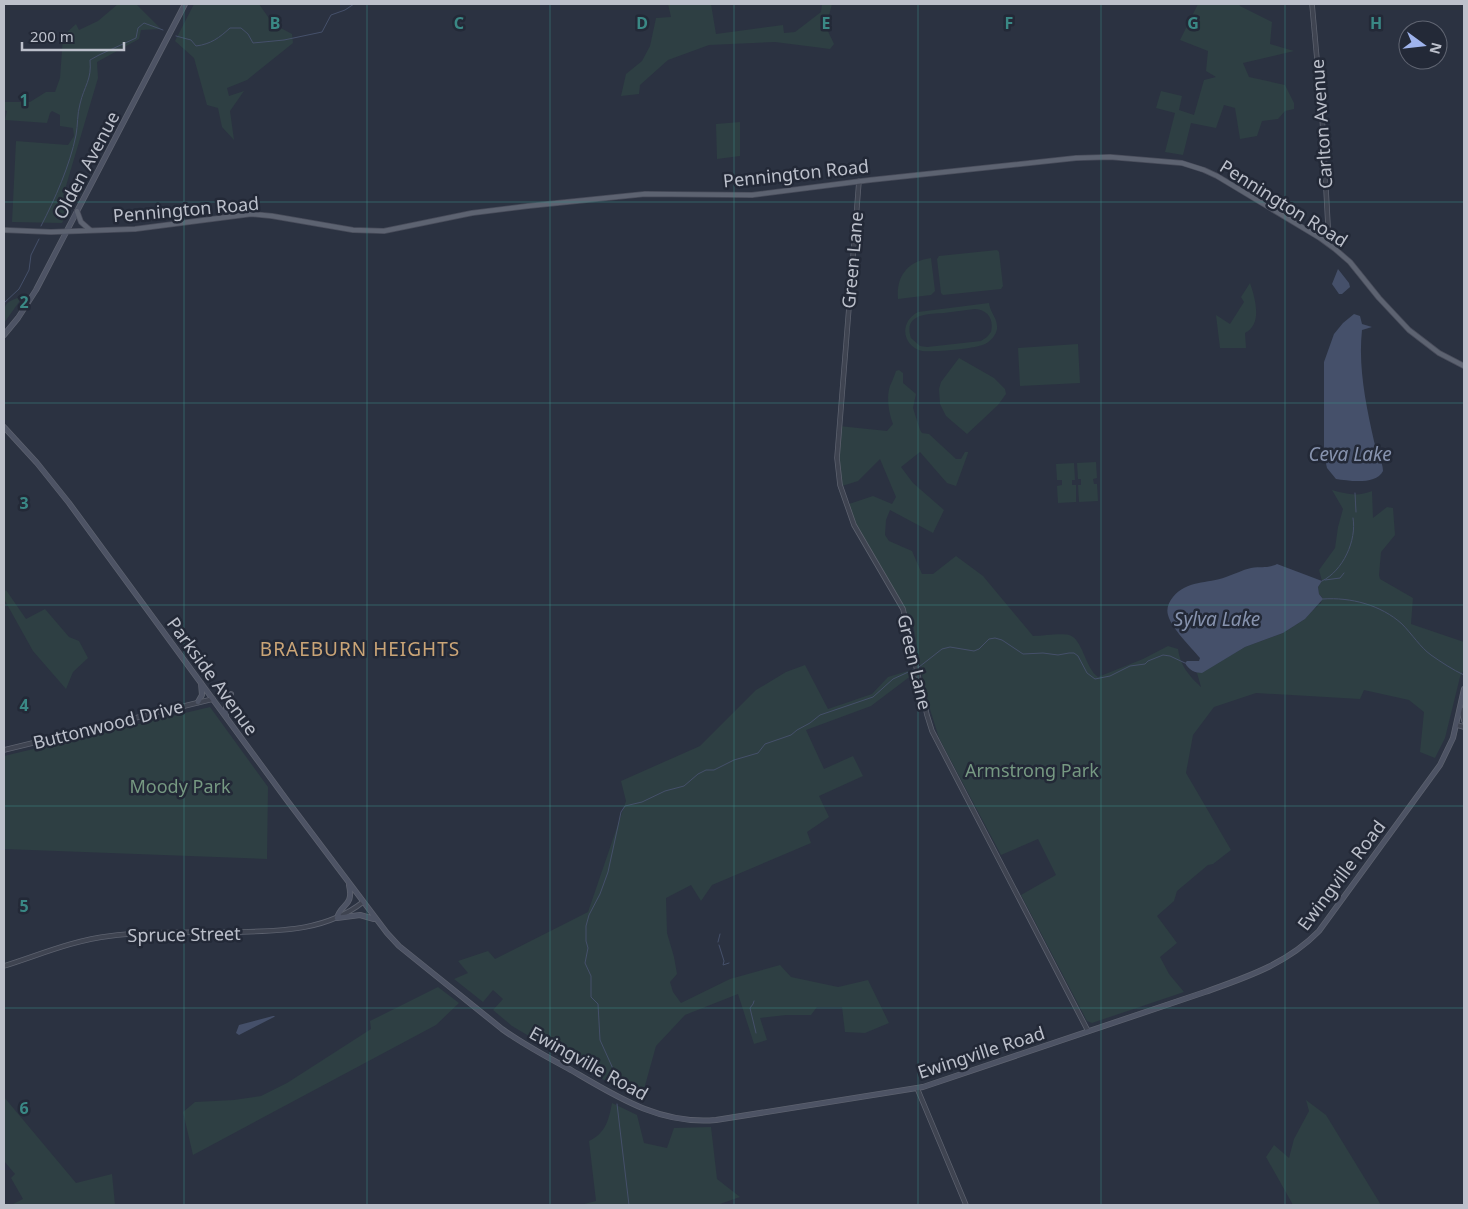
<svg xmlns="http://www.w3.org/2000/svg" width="1468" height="1209" font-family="'Noto Sans',sans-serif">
	<rect width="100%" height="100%" fill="#2b3241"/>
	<path fill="#2e3f43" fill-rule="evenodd" d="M118 4H136L161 29 141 30 139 39 97 62 98 78 63 196 74 200 62 223 12 222 16 141 68 145 74 136 73 128 60 126V115L52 111 50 113 47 123 5 120 7 111 4 110V102H30L46 92H55L60 78 63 36 76 24 79 30 98 21Z
		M194 4H259L273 24 292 34 293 43 247 80 227 88 229 96 244 91 230 111 234 140 222 127 218 108 207 105 194 58 175 41Z
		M668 4H711L716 34 783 25 784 33 795 32 821 12 822 4H832L826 27 834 44 830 49 775 42 709 45 668 60 640 85 639 94 621 96 626 74 642 61 650 46 656 18 671 17Z
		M1198 4H1239L1240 6 1272 22 1270 44 1294 51 1243 63 1249 77 1285 85 1294 103V109L1285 111 1278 119 1262 121 1257 136 1240 139 1235 108 1224 105 1216 128 1191 123 1183 155 1165 152 1175 113 1156 108 1161 91 1182 96 1179 110 1194 115 1204 80 1216 77 1206 71 1208 51 1180 40Z
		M740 122V156L717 159 716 124Z
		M997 250 999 252 1003 286 1001 289 943 295 941 293 937 259 939 256Z
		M931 258 935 291 931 295 898 299C896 276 908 261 931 258Z
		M1250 283C1255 298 1263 324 1245 333L1246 348H1220L1216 315 1230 324 1244 302 1241 297Z
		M24 295 4 323C4 301 4 304 24 295Z
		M989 303C990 313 998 318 997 329 996 335 991 341 985 344 975 349 935 352 922 351 902 346 899 322 918 312ZM975 309C988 310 994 319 991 332L987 337 981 341 927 347 920 346 911 338C903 314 927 314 944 313 954 312 964 310 975 309Z
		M1078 344 1080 383 1020 386 1018 348Z
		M959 358 994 378 1005 389 1006 394 998 405 967 434 946 416 940 404 939 389 941 382Z
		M899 370 903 373V383L916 394 913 408 920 430 922 433 929 434 956 459H961L965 452H968V453L956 486 947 483 920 452 901 467 913 483 944 510 933 533 890 510 886 520 885 535 889 541 912 551 922 574H933L956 556 983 576 1033 636C1043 636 1060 633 1069 635 1083 639 1085 668 1098 677L1143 659 1168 646 1178 649C1180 665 1189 676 1201 687L1197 673 1203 672 1245 647 1283 633 1305 619 1312 611 1321 603 1322 597 1319 594 1318 587 1322 581 1319 570 1335 548 1338 527 1343 509 1332 490C1346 494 1358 497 1372 491L1373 518 1387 507 1393 508 1395 535 1381 552 1379 575 1380 579 1413 598 1411 624 1464 642V669L1460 677 1445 738 1435 758 1420 752 1424 712 1409 700 1364 690 1360 699 1256 693 1214 707 1193 735 1186 773 1231 850 1213 864 1208 865 1177 891 1174 901 1157 916 1177 943 1160 957 1169 974 1184 992 1092 1023 1087 1021 1021 895 1056 875 1038 839 1001 855 939 738 928 703 922 675 927 672 920 666 913 624 905 626 898 602 846 505 873 496 892 504 896 497 880 459 858 481 839 487 836 469 839 426 887 431 893 424C889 414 886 397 890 386 892 381 894 377 896 371Z
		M1096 462 1097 478 1093 479 1094 484H1097L1098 501 1079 502 1078 485H1081V479H1078L1077 463Z
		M1074 463 1075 480H1072V485H1076V502L1058 503 1057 486 1062 485V480H1057L1056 464Z
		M6 590 26 619 45 609 69 637 79 641 88 658 73 672 66 689 33 651 4 599V592Z
		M805 665 828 709 872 694 888 677 911 670 912 675 871 706 806 730 824 769 853 756 863 776 819 796 829 817 807 832 811 843 712 885 701 901 691 885 666 898 667 933 674 957 677 974 670 982 673 992 681 1003 730 979 780 965 791 977 838 987 868 980 889 1023 865 1033 845 1032 842 1007H817L811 1015H786L760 1018 767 1040 754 1044 738 994 685 1015 656 1046 641 1100 588 1071 512 1026 493 1010 503 999 493 990 483 1002 454 979 468 973 458 961 488 951 495 959 588 912 626 801 621 781 700 746 756 690 786 672Z
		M210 707 268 787 267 859 4 849V756Z
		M438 987 459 1003 436 1025 193 1155 183 1112 195 1102 234 1100 261 1096 287 1083 371 1029 370 1021Z
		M4 1097 76 1183 112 1174 115 1205H11L23 1199 11 1178 15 1174 4 1161Z
		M1306 1100 1326 1115 1381 1205H1293L1266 1157 1274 1145 1289 1158 1294 1139 1309 1111Z
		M612 1103 637 1115 644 1143 667 1148 674 1128 711 1127 717 1179 740 1197 717 1205H580L596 1201 589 1141C606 1133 609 1119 612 1103Z"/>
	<path fill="#45506a" d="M1338 269 1349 283 1350 287 1342 294H1339L1332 284Z
		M1354 314 1360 316 1362 324 1372 327 1362 330C1358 367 1366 405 1374 441 1376 452 1383 461 1383 471 1376 485 1350 481 1336 479L1327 468 1324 455V362L1334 334 1343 323Z
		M1277 564 1322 581 1318 587 1319 594 1323 599 1305 619 1283 633 1245 647 1202 673C1195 673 1189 670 1185 663L1187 661H1199L1200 658C1190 646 1172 629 1168 615 1166 608 1169 602 1173 597 1187 580 1207 584 1226 577 1235 574 1242 570 1251 568 1262 566 1267 569 1277 564Z
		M273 1016H275L274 1017 239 1035 236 1033 239 1025Z"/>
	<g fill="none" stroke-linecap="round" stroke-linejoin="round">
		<path stroke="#45506a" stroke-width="1" d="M176 36 191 40 196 46C211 44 219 38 230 28H241L248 34 253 43 284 40 322 32 331 15 345 10 354 4
			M41 226C55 199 70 165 76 135 78 125 77 114 80 104 84 86 92 80 90 60L99 55 136 38 138 28 144 23 163 30
			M4 303 19 289 29 270 31 255 39 239
			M1355 493 1356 512
			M1325 580 1340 578 1344 573
			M1322 581C1343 571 1357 540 1353 518
			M1323 599C1351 597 1381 605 1402 624 1412 634 1420 647 1431 655 1441 662 1453 670 1464 675
			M919 667 942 649 950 647 974 651 979 649 989 639 995 638 1002 640 1023 654 1043 653 1058 655 1069 653H1074L1078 656 1087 673 1095 679 1110 676 1130 666 1145 664 1148 661 1163 655 1170 656 1185 663
			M718 942 720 934
			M719 945 724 961 723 965 729 963
			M754 1001 753 1004 750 1008 756 1033
			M615 1082 614 1071 600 1040 598 1004 591 997V976L585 963 588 948 586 941V926L589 915 600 894 608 872 621 812 625 806 642 802 665 791 684 786 698 774 706 770H714L734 760 758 753 765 744 791 735 797 730 810 723 820 715 873 697 893 679 915 669
			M617 1104 629 1205"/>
		<defs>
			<path id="tertiary" d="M1312 4 1322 115 1329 244
				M859 181 837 458 840 485 854 525 903 609 927 715 932 731 1088 1031
				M1461 709 1464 721
				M1457 725 1464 727
				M4 750 213 699
				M4 966C39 955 74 940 110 936 151 931 194 933 236 932 281 931 326 931 363 902
				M917 1088 966 1205"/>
			<path id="secondary" d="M4 335 18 318 36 290 185 4
				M4 427 37 463 69 503 286 799 387 933 399 946 502 1029C524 1045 547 1057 571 1070 617 1097 660 1125 716 1120L923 1087 1205 992C1247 977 1287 964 1319 931L1440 765 1453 738 1464 689
				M198 702 202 695 201 683
				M226 715V706L231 694
				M349 885C354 907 341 903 337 918L360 915 374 919"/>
			<path id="primary" d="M77 211 81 222 90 230
				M4 230 51 232 135 229 251 214 272 216 353 230 384 231 472 213 528 206 645 194 752 195 870 180 1076 158 1110 157 1182 163 1204 170 1217 176 1320 238 1335 249 1350 262 1379 298 1409 330 1439 353 1464 366"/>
		</defs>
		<use href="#tertiary" stroke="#5d626f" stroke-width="5.5"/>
		<use href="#secondary" stroke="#5d626f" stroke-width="6"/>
		<use href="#primary" stroke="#494d5b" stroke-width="6"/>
		<use href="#tertiary" stroke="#3f4451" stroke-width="4"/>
		<use href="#secondary" stroke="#4d5364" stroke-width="4.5"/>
		<use href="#primary" stroke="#5d6371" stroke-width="4.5"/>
	</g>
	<path fill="none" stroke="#3a8885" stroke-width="1" stroke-opacity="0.55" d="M184 4V1205M367 4V1205M550 4V1205M734 4V1205M918 4V1205M1101 4V1205M1285 4V1205M4 202H1464M4 403H1464M4 605H1464M4 806H1464M4 1008H1464"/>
	<g text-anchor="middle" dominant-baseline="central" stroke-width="5" stroke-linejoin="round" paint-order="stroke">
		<g font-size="18" fill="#bcc0cb" stroke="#232937">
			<text transform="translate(1321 124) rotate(-94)">Carlton Avenue</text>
			<text transform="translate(86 165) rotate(-62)">Olden Avenue</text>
			<text transform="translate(796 173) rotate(-6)">Pennington Road</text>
			<text transform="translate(1284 203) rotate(32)">Pennington Road</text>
			<text transform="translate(186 209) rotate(-5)">Pennington Road</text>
			<text transform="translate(852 260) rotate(-85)">Green Lane</text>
			<text transform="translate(915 662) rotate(77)">Green Lane</text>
			<text transform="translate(213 676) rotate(54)">Parkside Avenue</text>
			<text transform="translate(108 724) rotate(-14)">Buttonwood Drive</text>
			<text transform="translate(1341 875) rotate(-53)">Ewingville Road</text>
			<text transform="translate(184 934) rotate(-1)">Spruce Street</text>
			<text transform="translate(981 1052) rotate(-18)">Ewingville Road</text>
			<text transform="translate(589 1063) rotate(29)">Ewingville Road</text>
		</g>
		<g font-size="18" fill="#769982" stroke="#232937">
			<text x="1032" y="770">Armstrong Park</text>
			<text x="180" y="786">Moody Park</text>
		</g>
		<g font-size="19" font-style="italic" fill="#8793ae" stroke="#232937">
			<text x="1350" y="454">Ceva Lake</text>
			<text x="1217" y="619">Sylva Lake</text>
		</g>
		<g font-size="19" letter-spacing="1" fill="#cba577" stroke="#232937">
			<text x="360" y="649">BRAEBURN HEIGHTS</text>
		</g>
	</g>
	<g font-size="16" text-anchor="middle" font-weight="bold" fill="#3a8885" stroke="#232937" stroke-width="5" stroke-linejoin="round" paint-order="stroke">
		<text x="275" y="29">B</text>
		<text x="459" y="29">C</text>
		<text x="642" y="29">D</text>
		<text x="826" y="29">E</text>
		<text x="1009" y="29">F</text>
		<text x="1193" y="29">G</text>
		<text x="1376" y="29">H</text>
		<text x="24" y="106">1</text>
		<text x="24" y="308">2</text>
		<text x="24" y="509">3</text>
		<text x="24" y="711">4</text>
		<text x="24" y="912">5</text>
		<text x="24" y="1114">6</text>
	</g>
	<rect width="1468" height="1209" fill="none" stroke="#bcc0cb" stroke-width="10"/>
	<g transform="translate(1423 45) rotate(105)"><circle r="24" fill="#232937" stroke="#606572"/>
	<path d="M0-4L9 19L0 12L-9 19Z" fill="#9fb4ed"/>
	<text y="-8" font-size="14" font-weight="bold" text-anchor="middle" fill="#bcc0cb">N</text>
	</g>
	<path d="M22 42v8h102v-8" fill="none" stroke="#bcc0cb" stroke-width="2.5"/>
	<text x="30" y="42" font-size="15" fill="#bcc0cb" stroke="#232937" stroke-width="4" paint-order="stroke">200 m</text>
</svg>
